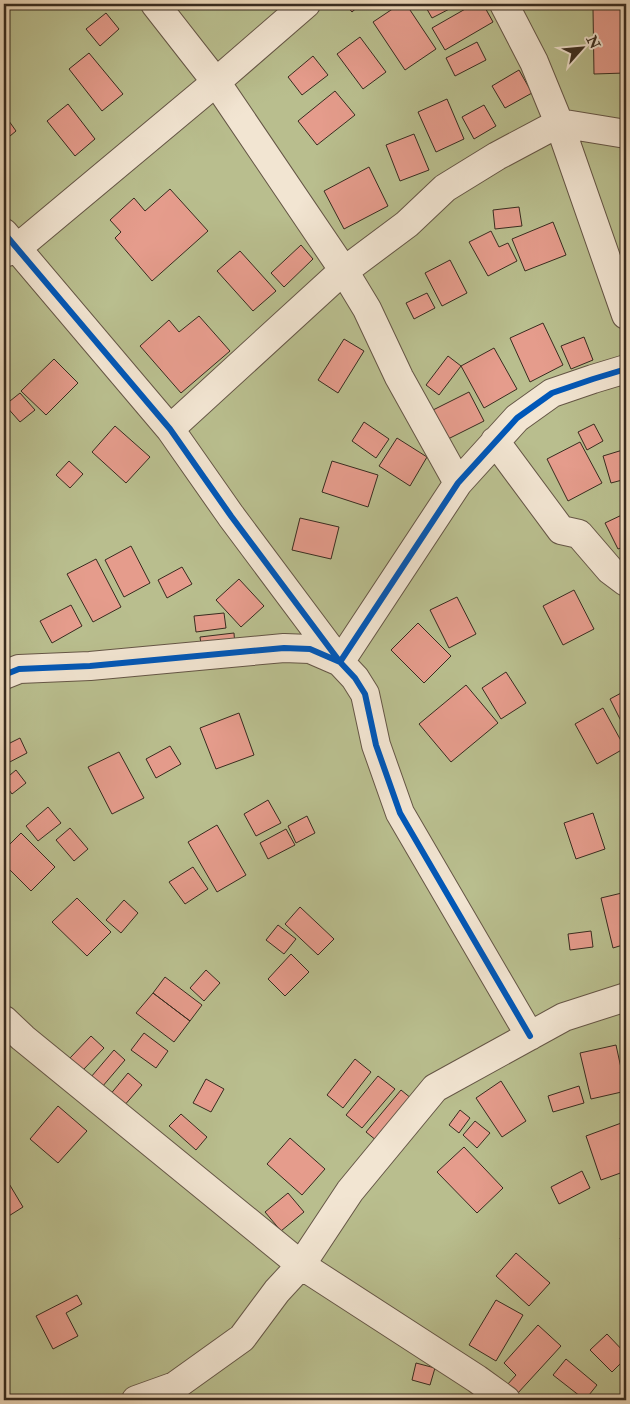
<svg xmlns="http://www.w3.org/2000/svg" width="630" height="1404" font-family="'IM FELL Double Pica',serif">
	<rect width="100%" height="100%" fill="#ebd7b9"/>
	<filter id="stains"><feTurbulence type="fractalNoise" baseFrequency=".004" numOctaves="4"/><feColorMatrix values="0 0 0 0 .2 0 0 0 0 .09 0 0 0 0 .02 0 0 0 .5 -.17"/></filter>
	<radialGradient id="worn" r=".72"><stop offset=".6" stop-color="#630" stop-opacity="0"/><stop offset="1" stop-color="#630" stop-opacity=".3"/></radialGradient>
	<path fill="#b9be8e" stroke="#787456" d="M4 4H626V1400H4Z"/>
	<path fill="#e59c8c" stroke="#382b1f" d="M345 4H361L352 12Z
		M400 4H406L436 49 405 70 373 22Z
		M424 4H459L432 18Z
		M474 4H483L493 22 445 50 432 28Z
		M593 9H625V73L594 74Z
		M106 13 119 29 100 46 86 29Z
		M360 37 386 72 363 89 337 54Z
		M477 42 486 60 455 76 446 58Z
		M89 53 123 94 102 111 69 69Z
		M313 56 328 75 302 95 288 77Z
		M519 70 532 93 505 108 492 86Z
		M335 91 355 115 317 145 298 121Z
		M447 99 464 139 436 152 418 112Z
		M68 104 95 139 75 156 47 121Z
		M484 105 496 126 474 139 462 117Z
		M4 114 16 131 4 141Z
		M414 134 429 170 400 181 386 145Z
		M369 167 388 206 344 229 324 191Z
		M170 189 208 231 152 281 115 238 121 232 110 220 134 198 145 211Z
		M519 207 522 226 495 229 493 210Z
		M622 207H626V245H623Z
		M553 222 566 255 525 271 512 239Z
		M491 231 499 247 508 243 517 261 488 276 469 242Z
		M301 245 313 259 284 287 271 273Z
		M240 251 276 291 253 311 217 271Z
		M450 260 467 293 442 306 425 273Z
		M427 293 435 308 414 319 406 303Z
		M199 316 230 351 181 393 140 346 169 320 179 332Z
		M543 323 563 365 530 382 510 338Z
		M584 337 593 360 571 369 561 346Z
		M344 339 364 351 338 393 318 380Z
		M494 348 517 389 484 408 461 366Z
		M448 356 461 366 439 395 426 385Z
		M54 359 78 383 46 415 21 391Z
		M469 392 484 421 444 441 429 412Z
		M20 393 35 410 20 422 5 405Z
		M364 422 389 439 376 458 352 441Z
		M594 424 603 441 587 450 578 432Z
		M115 426 150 457 126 483 92 452Z
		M397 438 427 457 410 486 379 466Z
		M580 442 602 483 568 501 547 459Z
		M626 449V479L611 483 603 456Z
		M69 461 83 474 70 488 56 475Z
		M332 461 378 475 368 507 322 492Z
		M626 513V546L618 549 605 523Z
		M300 518 339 527 331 559 292 550Z
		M131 546 150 583 124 597 105 560Z
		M96 559 121 607 93 622 67 574Z
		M182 567 192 584 167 598 158 580Z
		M239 579 264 606 241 627 216 600Z
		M574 590 594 629 563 645 543 606Z
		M457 597 476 634 449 648 430 610Z
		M71 605 82 626 52 643 40 621Z
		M224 613 226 628 196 632 194 616Z
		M418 623 451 656 424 683 391 650Z
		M234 633 235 647 202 651 200 637Z
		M506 672 526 703 501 719 482 688Z
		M466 685 498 723 451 762 419 724Z
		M623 692 626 698V718L621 721 610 699Z
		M603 708 625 748 597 764 575 724Z
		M239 713 254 755 216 769 200 728Z
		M20 738 27 753 4 765V746Z
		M170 746 181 764 156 778 146 759Z
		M119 752 144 798 112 814 88 767Z
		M16 770 26 783 12 794 4 783V780Z
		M268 800 281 823 256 836 244 814Z
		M48 807 61 823 38 841 26 826Z
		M593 813 605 849 576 859 564 823Z
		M307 816 315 833 296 843 288 826Z
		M217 825 246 875 217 892 188 842Z
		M70 828 88 849 74 861 56 840Z
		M286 829 295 845 268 859 260 843Z
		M21 833 55 867 31 891 4 864V850Z
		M193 867 208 889 185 904 169 882Z
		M626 892V944L613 948 601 898Z
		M77 898 111 932 87 956 52 922Z
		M124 900 138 913 121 933 106 920Z
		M300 907 334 939 318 955 285 924Z
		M278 925 296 939 284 954 266 940Z
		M591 931 593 947 570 950 568 934Z
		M291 954 309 972 285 996 268 979Z
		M206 970 220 983 204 1001 190 988Z
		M165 977 202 1005 190 1021 153 993Z
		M153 993 190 1021 174 1042 136 1013Z
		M144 1033 168 1051 156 1068 131 1050Z
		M91 1036 104 1048 83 1070 70 1058Z
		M616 1045 626 1091 591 1099 580 1053Z
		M114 1050 125 1060 102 1087 91 1077Z
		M355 1059 371 1072 343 1108 327 1095Z
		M128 1073 142 1085 123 1107 109 1096Z
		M378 1076 395 1089 362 1128 346 1115Z
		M206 1079 224 1089 211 1112 193 1103Z
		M501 1081 526 1121 502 1137 476 1098Z
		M579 1086 584 1103 553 1112 548 1096Z
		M401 1090 417 1103 382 1145 366 1132Z
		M58 1106 87 1131 58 1163 30 1139Z
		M460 1110 470 1118 459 1133 449 1125Z
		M181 1114 207 1137 196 1150 169 1126Z
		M475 1121 490 1133 477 1148 463 1135Z
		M624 1122 626 1128V1171L601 1180 586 1136Z
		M290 1138 325 1169 302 1195 267 1164Z
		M464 1147 503 1188 477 1213 437 1172Z
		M582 1171 590 1188 559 1204 551 1187Z
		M5 1177 23 1207 4 1219V1178Z
		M288 1193 304 1212 281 1231 265 1212Z
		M626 1236V1255L620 1238Z
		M516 1253 550 1283 529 1306 496 1276Z
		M77 1295 82 1304 66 1313 78 1336 53 1349 36 1316Z
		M496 1300 523 1315 496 1361 469 1345Z
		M538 1325 561 1346 517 1394 507 1385 516 1375 504 1363Z
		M607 1334 626 1354V1358L612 1372 590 1350Z
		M566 1359 597 1385 585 1400 553 1375Z
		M416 1363 435 1368 430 1385 412 1380Z"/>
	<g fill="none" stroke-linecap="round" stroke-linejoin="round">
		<defs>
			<path id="street" d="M155 4 216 82 344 271 367 309 399 377 458 483
				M504 4 534 62 559 123 626 315
				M4 233 170 429 231 516 340 662 355 678 365 694 376 745 400 813 530 1036
				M4 253 16 249 216 82 306 4
				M170 429 336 277 407 224 445 188 497 156 559 123 626 134
				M495 441 561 530 579 534 610 570 626 582
				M4 675 19 669 90 666 284 648 310 649 340 662 458 483 517 418 552 393 593 379 626 369
				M4 1020 23 1038 301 1265 477 1379 506 1400
				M136 1400 175 1386 242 1338 277 1291 301 1265 350 1191 435 1088 564 1017 626 997"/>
		</defs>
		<use href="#street" stroke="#655646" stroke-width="30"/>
		<use href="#street" stroke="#f2e5d2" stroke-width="28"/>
		<defs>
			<path id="cycleway" d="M4 233 170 429 231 516 340 662 355 678 365 694 376 745 400 813 530 1036
				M4 675 19 669 90 666 284 648 310 649 340 662 458 483 517 418 552 393 593 379 626 369"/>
		</defs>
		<use href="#cycleway" stroke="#f2e5d2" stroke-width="9"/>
		<use href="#cycleway" stroke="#0057b8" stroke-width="6"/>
	</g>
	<rect width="630" height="1404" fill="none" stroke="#ebd7b9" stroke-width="20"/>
	<rect x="5" y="5" width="620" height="1394" fill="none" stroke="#382b1f" stroke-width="2.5"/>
	<rect x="10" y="10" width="610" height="1384" fill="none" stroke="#382b1f"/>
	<g transform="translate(582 48) rotate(63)" stroke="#f2e5d2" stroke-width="4" paint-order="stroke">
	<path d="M0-4L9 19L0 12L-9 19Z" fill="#382b1f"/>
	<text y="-8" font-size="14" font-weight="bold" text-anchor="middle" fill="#382b1f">N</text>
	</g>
	<rect width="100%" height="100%" filter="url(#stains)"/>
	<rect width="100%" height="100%" fill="url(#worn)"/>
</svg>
